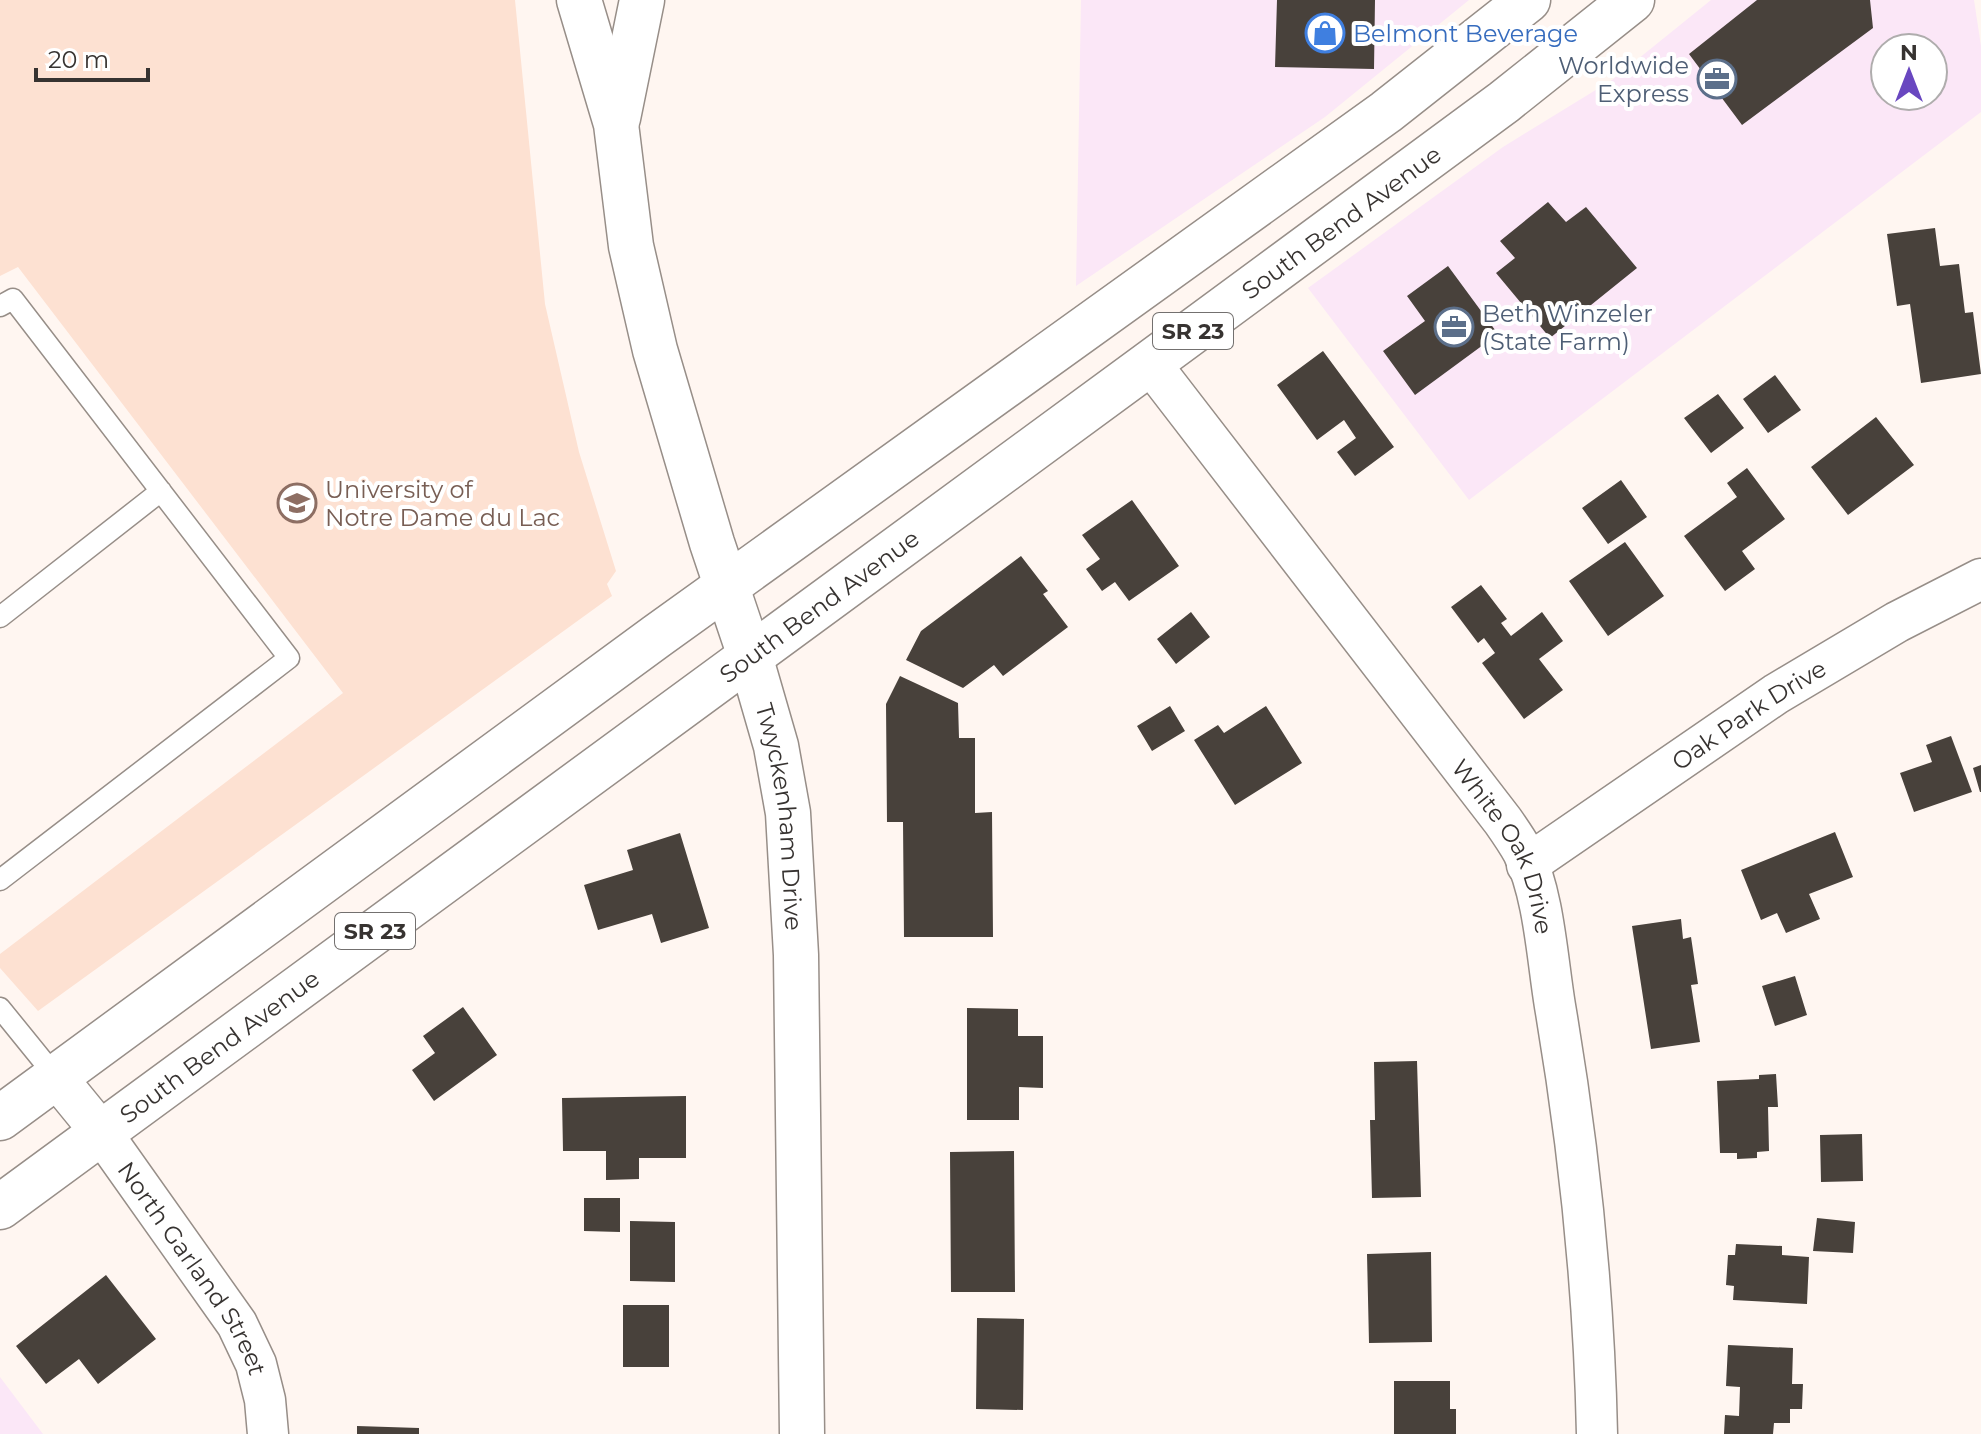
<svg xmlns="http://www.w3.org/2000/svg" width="1981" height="1434" font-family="Montserrat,sans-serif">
	<rect width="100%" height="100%" fill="#fff6f1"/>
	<path fill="#fbe7f7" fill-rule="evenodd" d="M1081 0H1469L1325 117 1076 286Z
		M1711 0H1974L1981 46V112L1469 500 1308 288 1503 147 1612 80ZM1885 48H1933V96H1885Z
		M0 1377 43 1434H0Z"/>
	<path fill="#fde1d2" d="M0 0H515L545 304 579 452 616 571 607 584 612 596 38 1011 0 968V954L343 693 18 267 0 276Z"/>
	<path fill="#48413b" d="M1277 0H1375L1374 69 1275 67Z
		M1757 0H1870L1873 28 1742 125 1689 54Z
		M1548 202 1566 222 1586 207 1637 268 1550 338 1496 273 1515 258 1500 241Z
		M1935 228 1940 266 1959 264 1965 313 1973 312 1981 374 1921 383 1910 304 1897 306 1887 234Z
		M1448 266 1498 334 1415 395 1383 351 1425 321 1407 296Z
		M1323 351 1394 447 1355 476 1337 452 1356 438 1344 420 1317 440 1277 385Z
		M1775 375 1801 410 1768 433 1743 399Z
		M1718 394 1744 428 1711 453 1684 418Z
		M1876 417 1914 465 1848 515 1811 467Z
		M1747 468 1785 519 1742 551 1755 569 1725 591 1684 536 1737 497 1727 483Z
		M1621 480 1647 517 1608 544 1582 508Z
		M1132 500 1179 566 1129 601 1115 582 1102 591 1086 569 1100 559 1082 535Z
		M1625 542 1664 596 1608 636 1569 581Z
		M1021 556 1048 591 1043 594 1068 627 1003 676 994 665 963 688 906 660 921 631Z
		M1481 585 1507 619 1501 623 1511 636 1542 612 1563 641 1539 659 1563 690 1524 719 1482 663 1495 653 1484 638 1478 643 1451 607Z
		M1191 612 1210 637 1176 664 1157 639Z
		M900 676 958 703 959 738H975V813L992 812 993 937H904L903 822H887L886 704Z
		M1170 706 1185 731 1152 751 1137 726Z
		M1266 706 1302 763 1235 805 1194 740 1218 725 1224 733Z
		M1951 736 1972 792 1914 812 1900 773 1932 762 1926 745Z
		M1981 765V792H1980L1973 768Z
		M1835 832 1853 877 1809 894 1820 919 1786 933 1777 913 1761 920 1741 870Z
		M680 833 709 928 661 943 652 914 598 930 584 885 633 870 627 850Z
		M1681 919 1683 939 1691 937 1698 984 1691 985 1700 1042 1651 1049 1632 926Z
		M1795 976 1807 1015 1775 1026 1762 986Z
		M463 1007 497 1055 434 1101 412 1070 435 1053 423 1036Z
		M967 1008 1018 1009V1036H1043V1088L1019 1087V1120H967Z
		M1417 1061 1421 1197 1372 1198 1370 1120H1375L1374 1062Z
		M1776 1074 1778 1107H1768L1769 1151 1757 1152V1158L1737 1159V1153H1720L1717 1081 1759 1079V1075Z
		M686 1096V1158H639V1179L606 1180V1151H563L562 1098Z
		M1862 1134 1863 1181 1821 1182 1820 1135Z
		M1014 1151 1015 1292H951L950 1152Z
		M584 1198H620V1232L584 1231Z
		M1817 1218 1855 1222 1853 1253 1813 1251Z
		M630 1221 675 1222V1282L630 1281Z
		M1736 1244 1782 1246V1255L1809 1257 1807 1304 1733 1300 1734 1286 1726 1285 1728 1255H1735Z
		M1431 1252 1432 1342 1369 1343 1367 1254Z
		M106 1275 156 1339 98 1384 79 1359 46 1384 16 1346Z
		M623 1305H669V1367H623Z
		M977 1318 1024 1319 1023 1410 976 1409Z
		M1728 1345 1793 1348 1792 1384H1803L1802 1409H1790V1423H1774L1773 1434H1724L1725 1415 1739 1416 1740 1387 1726 1386Z
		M1394 1381H1450V1409H1456V1434H1394Z
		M357 1426 419 1428V1434H357Z"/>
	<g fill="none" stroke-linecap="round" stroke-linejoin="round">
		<defs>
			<path id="lane" d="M0 306 13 299 289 658 0 880
				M0 617 161 491
				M0 1008 56 1077"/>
			<g id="street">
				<path id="s1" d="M1150 363 1503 821C1510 831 1517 841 1523 852 1544 895 1547 957 1555 1006 1579 1147 1594 1291 1597 1434"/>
				<path id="s2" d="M1527 865 1776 694 1897 622 1981 579"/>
				<path id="s3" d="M56 1077 101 1132 237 1324 256 1364 265 1400 268 1434"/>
			</g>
			<g id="secondary">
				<path id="s4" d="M579 0 616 124 631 246 655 350 712 543 750 656 776 746 788 813 796 955 802 1434"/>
				<path d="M618 118 642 0"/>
			</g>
			<g id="primary">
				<path d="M0 1118 657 636 1386 112 1528 0"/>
				<path id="s5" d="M0 1207 1150 363 1504 102 1632 0"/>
			</g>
		</defs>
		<use href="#lane" stroke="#978e88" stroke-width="23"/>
		<use href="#street" stroke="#978e88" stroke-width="43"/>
		<use href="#secondary" stroke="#978e88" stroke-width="47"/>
		<use href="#primary" stroke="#978e88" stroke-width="47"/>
		<use href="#lane" stroke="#fff" stroke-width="20"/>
		<use href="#street" stroke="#fff" stroke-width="40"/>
		<use href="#secondary" stroke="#fff" stroke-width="44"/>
		<use href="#primary" stroke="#fff" stroke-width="44"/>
	</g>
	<defs>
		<symbol id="shop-ring" viewBox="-11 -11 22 22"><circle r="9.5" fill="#fff" stroke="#3f7fe0" stroke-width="1.5"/><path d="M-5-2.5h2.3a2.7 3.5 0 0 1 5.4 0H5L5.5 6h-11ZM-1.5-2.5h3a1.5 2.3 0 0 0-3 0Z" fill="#3f7fe0"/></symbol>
		<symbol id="office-ring" viewBox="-11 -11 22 22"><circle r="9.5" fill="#fff" stroke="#5c6f8a" stroke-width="1.5"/><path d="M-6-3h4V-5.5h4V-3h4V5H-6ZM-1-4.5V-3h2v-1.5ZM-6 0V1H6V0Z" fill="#5c6f8a"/></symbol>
		<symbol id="university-ring" viewBox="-11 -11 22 22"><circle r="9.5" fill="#fff" stroke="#8d6e63" stroke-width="1.5"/><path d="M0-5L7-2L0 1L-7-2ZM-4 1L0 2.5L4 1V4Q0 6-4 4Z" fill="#8d6e63"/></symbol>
	</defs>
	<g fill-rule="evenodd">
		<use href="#shop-ring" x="1303" y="11" width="44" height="44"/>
		<use href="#office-ring" x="1695" y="57" width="44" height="44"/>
		<use href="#office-ring" x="1432" y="305" width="44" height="44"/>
		<use href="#university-ring" x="275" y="481" width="44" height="44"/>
	</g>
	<g text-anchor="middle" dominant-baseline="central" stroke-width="8" stroke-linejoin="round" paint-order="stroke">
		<g fill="#fff" stroke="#73706f" stroke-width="2">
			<rect x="1153" y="313" width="80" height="36" rx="6"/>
			<rect x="335" y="913" width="80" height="36" rx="6"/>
		</g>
		<g font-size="22" font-weight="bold" fill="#373331">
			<text x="1193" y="331">SR 23</text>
			<text x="375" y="931">SR 23</text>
		</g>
		<g font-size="24" fill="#366cbe" stroke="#fff" text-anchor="start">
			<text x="1353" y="33">Belmont Beverage</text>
		</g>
		<g font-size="24" fill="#4e5e75" stroke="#fff" text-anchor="end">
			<text x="1689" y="65">Worldwide<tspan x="1689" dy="28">Express</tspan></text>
			<text x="1482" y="313" text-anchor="start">Beth Winzeler<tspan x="1482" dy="28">(State Farm)</tspan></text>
		</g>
		<g font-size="24" fill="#373331" stroke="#fff">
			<text stroke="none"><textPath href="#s5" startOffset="1664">South Bend Avenue</textPath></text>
			<text stroke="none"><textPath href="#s5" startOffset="1016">South Bend Avenue</textPath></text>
			<text stroke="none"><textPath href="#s2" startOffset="268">Oak Park Drive</textPath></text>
			<text stroke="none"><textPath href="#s4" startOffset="844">Twyckenham Drive</textPath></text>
			<text stroke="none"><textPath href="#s1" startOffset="602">White Oak Drive</textPath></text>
			<text stroke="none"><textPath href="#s5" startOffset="272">South Bend Avenue</textPath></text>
			<text stroke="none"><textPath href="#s3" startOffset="236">North Garland Street</textPath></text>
		</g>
		<g font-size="24" fill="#785e54" stroke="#fff" text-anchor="start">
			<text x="325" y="489">University of<tspan x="325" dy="28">Notre Dame du Lac</tspan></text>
		</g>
	</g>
	<g transform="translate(1909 72)"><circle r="38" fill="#ffffff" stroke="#afadad" stroke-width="2"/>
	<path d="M0-6L14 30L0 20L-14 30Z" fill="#6947c0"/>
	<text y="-12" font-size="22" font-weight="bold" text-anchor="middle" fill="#373331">N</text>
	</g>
	<path d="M36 68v12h112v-12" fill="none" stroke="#373331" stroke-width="4"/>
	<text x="48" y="68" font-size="24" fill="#373331" stroke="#ffffff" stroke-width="6" paint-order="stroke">20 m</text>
</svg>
